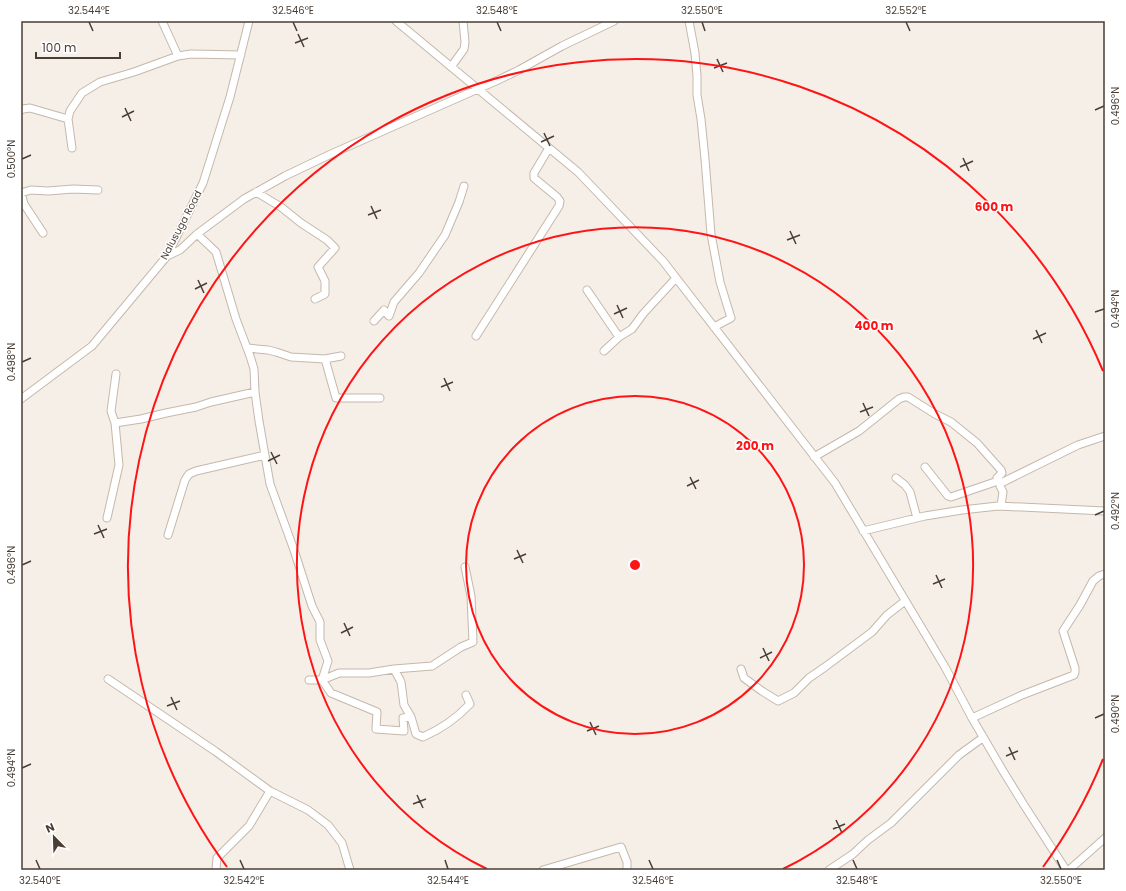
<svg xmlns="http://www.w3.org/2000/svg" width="1126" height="891" font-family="Poppins,sans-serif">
	<rect width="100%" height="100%" fill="#f5efe7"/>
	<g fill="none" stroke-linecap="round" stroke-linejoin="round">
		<defs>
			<path id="minor" d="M162 21 178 56
				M396 21 578 172 663 261 835 483 945 667 972 718 1003 771 1024 805 1066 870
				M689 21 695 53 697 76V95L701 119 705 159 711 234 720 282 731 318 714 327
				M451 67 464 49 465 42 463 21
				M21 110 23 109 30 108 68 119
				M72 148 68 119 70 111 82 93 100 82 134 72 178 56 191 54 241 55
				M256 192 281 207 301 223 327 240 335 248 318 267 325 281V294L315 299
				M21 193 31 190 48 191 73 189 98 190
				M21 193 24 204 43 233
				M197 234 216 252 236 319 250 356 254 369 255 392 259 421 270 484 294 550 312 606 320 622V640L328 661 322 680H309
				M167 256 180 250 197 234 244 199 285 176 331 154 496 81 519 70 562 46 614 21
				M587 290 619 337
				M374 321 384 310 389 316 394 302 419 273 445 235 459 202 464 186
				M476 336 559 206 560 201 557 197 534 178V173L549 148
				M247 348 268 350 276 352 291 357 325 359 341 356
				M604 351 619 337 632 329 643 314 676 278
				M325 359 336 398H380
				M116 374 111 411 115 423 141 419 166 413 196 407 211 402 255 392
				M21 399 92 346 167 256 203 183 230 97 249 21
				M814 457 859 431 899 399 904 397H908L935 414 951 422 977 443 1001 470 1002 473 997 478 998 481
				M925 467 948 496 951 497 998 481 1001 483
				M896 478 905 485 910 492 917 518
				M1001 506 1003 492 1000 486 1001 483 1078 445 1105 436
				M107 518 119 465 115 423
				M863 531 925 516 962 510 998 506 1105 511
				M168 535 185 480 189 474 196 471 265 455
				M394 669 432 666 461 647 473 642 471 596 465 567
				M741 669 744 678 762 691 778 701 794 693 809 678 825 667 872 632 887 615 905 601
				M108 679 215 751 270 791 308 810 328 825 342 843 350 870
				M411 717 404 705 401 682 394 669 369 673H339L322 680 331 693 377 712 376 729 404 731 403 718 411 717 416 734 423 737C441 729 456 719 470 704L466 695
				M972 718 1022 695 1074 675 1075 672V668L1063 631 1080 605 1093 581 1099 576 1105 574
				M216 870 217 858 249 826 270 791
				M543 870 621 847 627 862V870
				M829 870 853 854 868 840 891 823 959 755 981 739
				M1069 870 1105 838"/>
		</defs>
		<use href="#minor" stroke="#c5b8ab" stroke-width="9"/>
		<use href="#minor" stroke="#fff" stroke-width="7"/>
	</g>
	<path fill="none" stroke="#493e35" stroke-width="1.5" d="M89 22 93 31M293 22 297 31M497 22 501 31M702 22 705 31M906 22 910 31M298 34 304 47M295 43 308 38M717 59 723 72M714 68 727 63M125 108 131 121M1095 110 1104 106M122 117 134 111M544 133 550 146M541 142 554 136M963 158 969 171M22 159 31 155M960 167 973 161M371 206 377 219M368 215 381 210M790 231 796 244M787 240 800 235M198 280 204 293M195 289 207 283M617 305 623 318M1095 312 1104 309M614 314 627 308M1036 330 1042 343M1033 339 1046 333M22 362 31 358M444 378 450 391M441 387 453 382M863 403 869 416M860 412 873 407M271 452 277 464M268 461 280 455M690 477 696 489M687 486 699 480M1095 515 1104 511M98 525 104 538M94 534 107 529M517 550 523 563M514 559 526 554M22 565 31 561M936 575 942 588M933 584 945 579M344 623 350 636M341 633 353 627M763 648 769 661M760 658 772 652M171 697 177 710M167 706 180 701M1095 718 1104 714M590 722 596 735M587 731 599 726M1009 747 1015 760M1006 756 1018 751M22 768 31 764M417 795 423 808M413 804 426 799M836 820 842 833M833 829 845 824M36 860 40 869M240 860 244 869M445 860 448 869M649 860 653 869M853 860 857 869M1057 860 1061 869"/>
	<g fill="none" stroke="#ff1416" stroke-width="2">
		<circle cx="635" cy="565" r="169"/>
		<path d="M487 869A338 338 0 1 1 783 869"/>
		<path d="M1103 759A507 507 0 0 1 1043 867M227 867A507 507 0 1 1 1103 371"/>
	</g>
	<g text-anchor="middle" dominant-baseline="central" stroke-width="3" stroke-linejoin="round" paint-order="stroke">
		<g font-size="10" fill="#493e35" stroke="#fff">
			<text transform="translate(181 225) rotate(-62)">Nalusuga Road</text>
		</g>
	</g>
	<circle cx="635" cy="565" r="6" fill="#ff1416" stroke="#fff" stroke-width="2"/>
	<g font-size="12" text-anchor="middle" font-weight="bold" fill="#ff1416" stroke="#fff" stroke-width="3" stroke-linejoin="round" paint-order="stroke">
		<text x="994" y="211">600 m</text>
		<text x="874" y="330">400 m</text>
		<text x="755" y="450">200 m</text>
	</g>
	<rect width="1126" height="891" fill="none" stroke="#ffffff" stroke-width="44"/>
	<g transform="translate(54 837) rotate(337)" stroke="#ffffff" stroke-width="3" paint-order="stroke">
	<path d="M0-3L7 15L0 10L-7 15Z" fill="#493e35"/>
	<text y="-6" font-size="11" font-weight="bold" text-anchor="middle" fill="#493e35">N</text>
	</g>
	<path d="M36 52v6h84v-6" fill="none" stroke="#493e35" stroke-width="2"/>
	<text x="42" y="52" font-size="12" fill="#493e35" stroke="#ffffff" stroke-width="3" paint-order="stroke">100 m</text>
	<rect x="22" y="22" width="1082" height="847" fill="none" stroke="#493e35" stroke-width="1.5"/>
	<g font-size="10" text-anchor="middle" fill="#493e35">
		<text x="89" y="14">32.544°E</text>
		<text x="293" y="14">32.546°E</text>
		<text x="497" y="14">32.548°E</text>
		<text x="702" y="14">32.550°E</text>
		<text x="906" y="14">32.552°E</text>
		<text transform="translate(1115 106) rotate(-90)" y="4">0.496°N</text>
		<text transform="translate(11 159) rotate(-90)" y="4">0.500°N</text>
		<text transform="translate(1115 309) rotate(-90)" y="4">0.494°N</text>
		<text transform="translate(11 362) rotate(-90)" y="4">0.498°N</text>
		<text transform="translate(1115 511) rotate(-90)" y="4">0.492°N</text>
		<text transform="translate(11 565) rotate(-90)" y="4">0.496°N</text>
		<text transform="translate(1115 714) rotate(-90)" y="4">0.490°N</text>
		<text transform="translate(11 768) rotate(-90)" y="4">0.494°N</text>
		<text x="40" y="884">32.540°E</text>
		<text x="244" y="884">32.542°E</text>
		<text x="448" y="884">32.544°E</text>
		<text x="653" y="884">32.546°E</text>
		<text x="857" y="884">32.548°E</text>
		<text x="1061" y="884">32.550°E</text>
	</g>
</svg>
